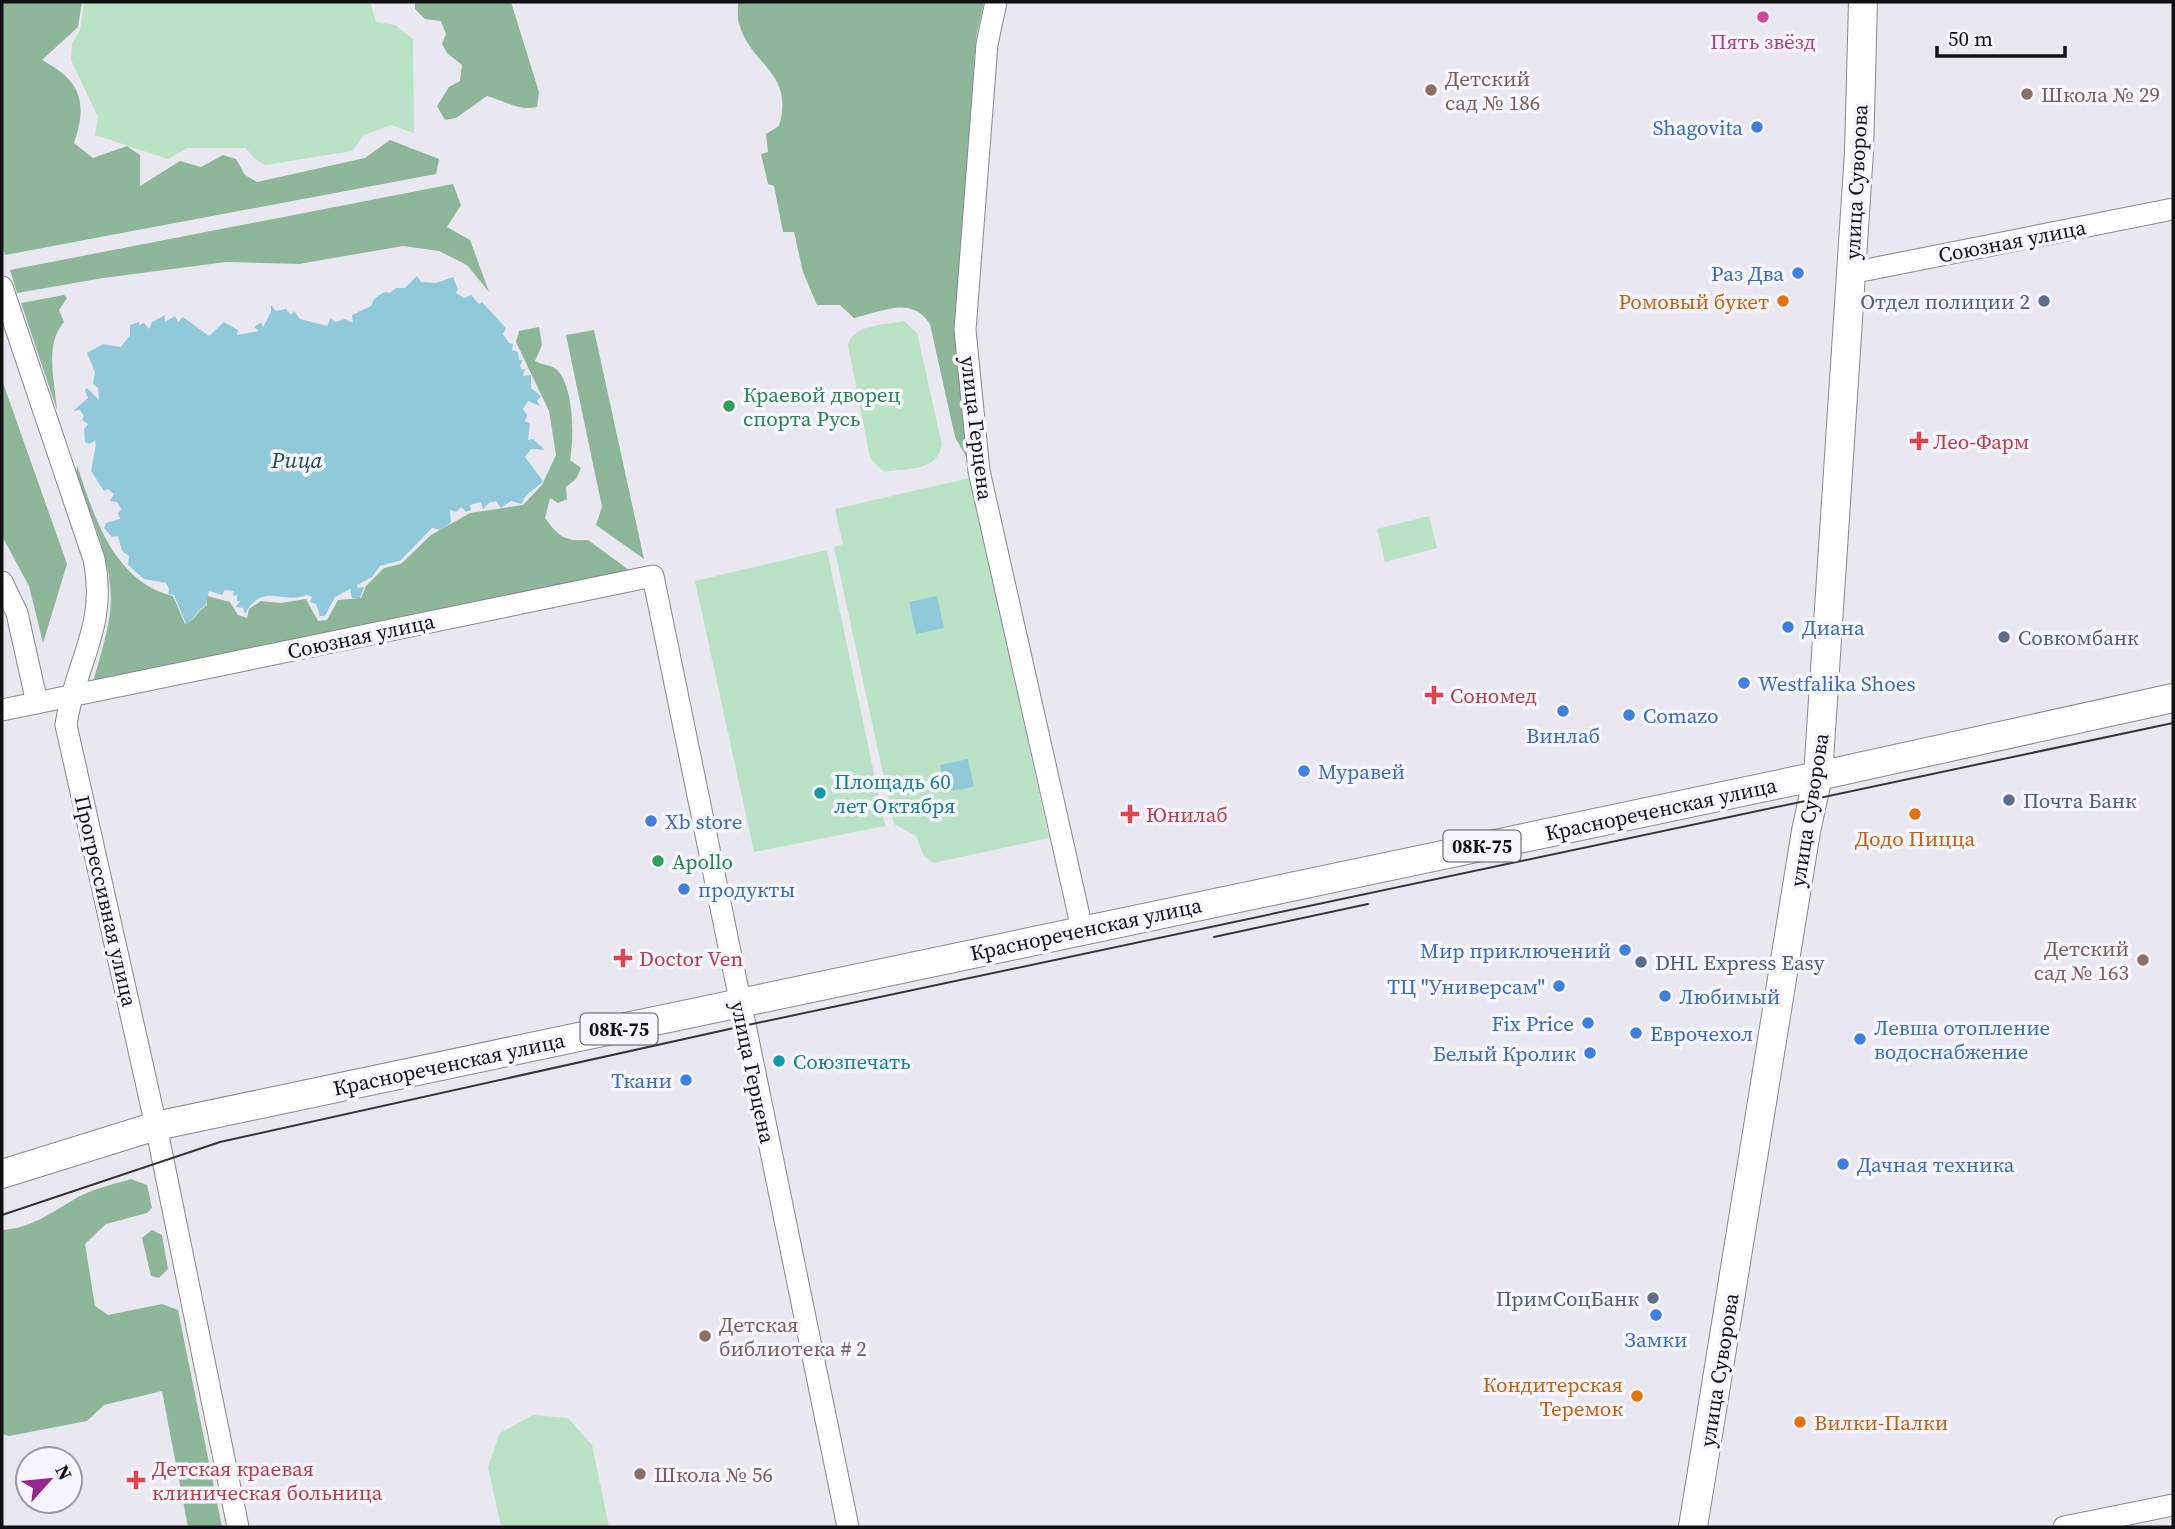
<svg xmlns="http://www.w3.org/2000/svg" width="2175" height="1529" font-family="'Source Serif 4',serif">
	<rect width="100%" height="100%" fill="#e9e7f0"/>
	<path fill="#b9e3c4" d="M84 2H370L376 22 395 25 413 39 414 133 391 125 364 135 352 151 265 165 255 159 246 148H187L168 159 95 135 98 117 71 60 72 44 80 30Z
		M904 321 917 333 942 445C936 472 907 468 884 472L870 458 848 345C853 324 886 325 904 321Z
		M970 478 1049 838 933 863 924 856 916 836 894 824 834 547 843 544 835 509Z
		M1429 516 1437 548 1385 562 1377 529Z
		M827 550 885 826 754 852 695 581Z
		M533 1415 568 1418 592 1445 609 1527H501L488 1467 500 1433Z"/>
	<path fill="#8db798" d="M2 2H82L78 27 42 60C81 81 88 102 74 143L93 158 127 146 140 155V186L180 161 201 167 223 155 236 159 245 175 257 182 365 158 390 140 439 159 436 174 5 255 2 244Z
		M415 2H511L539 92 537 107C518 111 506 101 487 96L456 118 445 120 437 106 449 87 460 81 462 65 447 53 442 44 446 34 441 21 425 19 415 9Z
		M984 2 976 38 955 330 972 467 955 437 930 324C911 295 882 312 854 318L840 305H817L803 272 794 232H783L774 186 768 184 761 154 768 152 766 134 779 126C795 72 751 66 739 24 737 18 738 9 738 3Z
		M453 184 461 205 447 227 470 240 489 292 467 265 439 251 403 246 299 264 226 262 103 278 17 293 10 270Z
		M64 295 67 298 59 310 64 322C44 344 55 383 57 410L21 303Z
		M539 327 542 345 535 361C543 366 553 364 559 372 574 391 574 438 570 460L581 468 576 479 566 487 567 499 558 503 550 498 545 518C558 536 565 542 588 540L633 573 93 682C99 660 107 636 110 613 116 566 91 518 76 475L77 465C94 517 114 582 173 596L185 624C196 620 197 611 207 605V596L230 602 238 615 247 618 249 609 261 601 280 603 306 599 318 621 327 620 338 600 361 598 366 586 384 568 401 564 431 535 470 513 523 505 542 485 556 455 549 411 516 342 519 331Z
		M594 330 644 559 596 525 602 507 566 335Z
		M2 380 67 564 43 643 29 586 2 536Z
		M131 1179 147 1185 152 1208 147 1213 106 1224 85 1244 95 1306 108 1315 162 1304 178 1310 222 1527H188L162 1391 104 1405 87 1421 9 1436 2 1434V1230C30 1229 54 1211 78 1197 93 1189 114 1184 131 1179Z
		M152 1230 162 1235 168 1269 159 1278 151 1276 142 1238Z"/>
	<path fill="#90cada" d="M417 276 421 282 436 283 453 277 458 289 456 293 464 298 471 295 479 304 482 302 506 328 503 334 509 343 513 344 512 350 518 352 519 360H523L520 366 522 370 525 369 523 376 531 375V388L541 396 537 401 540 406 528 401 523 409 527 415 525 421 530 424 528 440 533 439 545 450 531 449 525 457 543 481C536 490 526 491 522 504L511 501 501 508 496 501 489 503 483 509 481 502 470 505 471 510 466 512 461 507 456 512 450 510 451 522 441 530 432 528 401 560 380 566 372 577 357 585 358 588 364 587 360 598H352L350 589 335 597 325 616H320L316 604 310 602 312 597 307 595C282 605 263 581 245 614L243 608 236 607 240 601H237V595L233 596 234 591 225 590 222 595 209 591 206 605C197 610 195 619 186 624L174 595 168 594 169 589 166 583 144 579 128 565 129 556 122 551 118 536 112 537 104 528 106 523 120 519 118 513 121 509 117 502 110 501 114 494 108 489 104 491 91 471 96 445 95 441 89 444 85 442 84 429 88 424 82 420 84 416 80 410 73 411 88 398 85 390 87 388 99 400 98 388 93 384 95 372 87 353 103 344 121 347 130 335V325L139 322V325L144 323 149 329 152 322 165 315V322L175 316 178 322 183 317 209 336 224 322 238 330 237 335 259 331 254 327 261 322 263 327 271 312V305L276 311 286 309 291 315 294 311 300 319 327 326 331 318 335 322 345 319 353 323 352 315 371 306 374 299 384 292 390 293 396 288H405Z
		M937 596 944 628 916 634 909 602Z
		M968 759 974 787 946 792 940 765Z"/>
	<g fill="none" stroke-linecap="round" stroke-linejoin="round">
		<defs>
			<path id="minor" d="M996 2 987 44 965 330 979 471 1082 929
				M1851 273 2173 209
				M2 287 94 559C108 627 75 662 66 725L156 1126 238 1527
				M2 582 17 613 37 703
				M2 710 653 576 848 1527
				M2064 1527 2173 1505"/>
			<path id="major" d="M2 1174 156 1126 1818 776 2173 698
				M1693 1527 1806 831 1818 776 1859 152 1863 2"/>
		</defs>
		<use href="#minor" stroke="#89878f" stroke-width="23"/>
		<use href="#major" stroke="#89878f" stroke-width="30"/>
		<use href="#minor" stroke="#fff" stroke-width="21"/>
		<use href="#major" stroke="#fff" stroke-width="28"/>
		<path stroke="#363539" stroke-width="2" d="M1214 937 1368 904
			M2 1215 220 1142 743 1026 2173 723"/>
	</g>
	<circle fill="#d1479c" stroke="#f7f5fe" stroke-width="2.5" cx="1763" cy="17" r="7"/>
	<g fill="#8d6e63" stroke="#f7f5fe" stroke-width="2.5">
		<circle cx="1431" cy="90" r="7"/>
		<circle cx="2027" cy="94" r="7"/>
		<circle cx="2143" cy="960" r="7"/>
		<circle cx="705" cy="1336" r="7"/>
		<circle cx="640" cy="1474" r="7"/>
	</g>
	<g fill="#3f7fe0" stroke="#f7f5fe" stroke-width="2.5">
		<circle cx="1757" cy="127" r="7"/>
		<circle cx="1798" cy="273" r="7"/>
		<circle cx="1788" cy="627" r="7"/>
		<circle cx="1744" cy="683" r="7"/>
		<circle cx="1563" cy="711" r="7"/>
		<circle cx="1629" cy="715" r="7"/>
		<circle cx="1304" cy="771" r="7"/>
		<circle cx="651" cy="821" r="7"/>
		<circle cx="684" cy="889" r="7"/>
		<circle cx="1625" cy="950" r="7"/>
		<circle cx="1559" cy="986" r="7"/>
		<circle cx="1665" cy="996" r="7"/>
		<circle cx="1588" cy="1023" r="7"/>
		<circle cx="1636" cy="1033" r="7"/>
		<circle cx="1860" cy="1039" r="7"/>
		<circle cx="1590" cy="1053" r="7"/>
		<circle cx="686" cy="1080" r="7"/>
		<circle cx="1843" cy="1164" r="7"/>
		<circle cx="1656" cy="1315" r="7"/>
	</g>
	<g fill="#e8710a" stroke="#f7f5fe" stroke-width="2.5">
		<circle cx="1783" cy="301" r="7"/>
		<circle cx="1915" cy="814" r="7"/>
		<circle cx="1637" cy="1396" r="7"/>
		<circle cx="1800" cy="1422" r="7"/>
	</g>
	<g fill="#5c6f8a" stroke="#f7f5fe" stroke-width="2.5">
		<circle cx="2044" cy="301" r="7"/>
		<circle cx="2004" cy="637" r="7"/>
		<circle cx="2009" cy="800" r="7"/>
		<circle cx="1641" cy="962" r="7"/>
		<circle cx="1653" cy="1298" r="7"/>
	</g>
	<g fill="#2e9e5b" stroke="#f7f5fe" stroke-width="2.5">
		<circle cx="729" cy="406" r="7"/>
		<circle cx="658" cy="861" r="7"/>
	</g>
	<g fill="#e0444e" stroke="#f7f5fe" stroke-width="2.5">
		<path d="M1915.5 430.5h7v7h7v7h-7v7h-7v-7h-7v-7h7z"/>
		<path d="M1430.5 684.5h7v7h7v7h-7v7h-7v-7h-7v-7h7z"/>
		<path d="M1126.5 803.5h7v7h7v7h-7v7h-7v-7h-7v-7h7z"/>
		<path d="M619.5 947.5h7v7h7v7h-7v7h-7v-7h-7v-7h7z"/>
		<path d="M132.5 1469.5h7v7h7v7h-7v7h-7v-7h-7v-7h7z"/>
	</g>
	<g fill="#0f9aa8" stroke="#f7f5fe" stroke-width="2.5">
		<circle cx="820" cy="793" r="7"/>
		<circle cx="779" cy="1061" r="7"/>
	</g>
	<g text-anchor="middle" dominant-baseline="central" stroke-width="7" stroke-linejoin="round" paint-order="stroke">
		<g fill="#f7f5fe" stroke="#56555a" stroke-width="2">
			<rect x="1443.5" y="830.5" width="77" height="31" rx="5"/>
			<rect x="580.5" y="1013.5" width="77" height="31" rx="5"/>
		</g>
		<g font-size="19" font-weight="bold" fill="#111114">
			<text x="1482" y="846">08К-75</text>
			<text x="619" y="1029">08К-75</text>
		</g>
		<g font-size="21" fill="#b23c85" stroke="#f7f5fe">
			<text x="1763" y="41">Пять звёзд</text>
		</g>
		<g font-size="21" fill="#785e54" stroke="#f7f5fe" text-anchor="start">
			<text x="1445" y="78">Детский<tspan x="1445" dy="24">сад № 186</tspan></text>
			<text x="2041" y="94">Школа № 29</text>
			<text x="2129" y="948" text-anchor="end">Детский<tspan x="2129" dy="24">сад № 163</tspan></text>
			<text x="719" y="1324">Детская<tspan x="719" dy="24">библиотека # 2</tspan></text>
			<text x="654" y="1474">Школа № 56</text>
		</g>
		<g font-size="21" fill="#366cbe" stroke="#f7f5fe" text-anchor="start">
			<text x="1743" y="127" text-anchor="end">Shagovita</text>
			<text x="1784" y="273" text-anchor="end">Раз Два</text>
			<text x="1802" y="627">Диана</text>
			<text x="1758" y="683">Westfalika Shoes</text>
			<text x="1643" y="715">Comazo</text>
			<text x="1563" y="735" text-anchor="middle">Винлаб</text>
			<text x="1318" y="771">Муравей</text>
			<text x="665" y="821">Xb store</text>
			<text x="698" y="889">продукты</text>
			<text x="1611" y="950" text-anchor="end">Мир приключений</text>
			<text x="1545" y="986" text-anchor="end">ТЦ "Универсам"</text>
			<text x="1679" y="996">Любимый</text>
			<text x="1574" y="1023" text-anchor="end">Fix Price</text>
			<text x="1874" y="1027">Левша отопление<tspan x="1874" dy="24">водоснабжение</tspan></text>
			<text x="1650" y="1033">Еврочехол</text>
			<text x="1576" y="1053" text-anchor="end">Белый Кролик</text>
			<text x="672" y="1080" text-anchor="end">Ткани</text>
			<text x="1857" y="1164">Дачная техника</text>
			<text x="1656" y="1339" text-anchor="middle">Замки</text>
		</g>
		<g font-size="21" fill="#111114" stroke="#f7f5fe">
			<text transform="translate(1856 182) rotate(-87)">улица Суворова</text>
			<text transform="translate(2012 241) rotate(-11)">Союзная улица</text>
			<text transform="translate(977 428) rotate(83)">улица Герцена</text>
			<text transform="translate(361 636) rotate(-12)">Союзная улица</text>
			<text transform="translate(1661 809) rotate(-12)">Краснореченская улица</text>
			<text transform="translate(1809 810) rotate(-81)">улица Суворова</text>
			<text transform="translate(106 901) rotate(77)">Прогрессивная улица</text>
			<text transform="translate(1086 929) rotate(-12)">Краснореченская улица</text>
			<text transform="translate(449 1064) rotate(-12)">Краснореченская улица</text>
			<text transform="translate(753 1072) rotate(78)">улица Герцена</text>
			<text transform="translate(1719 1370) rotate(-81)">улица Суворова</text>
		</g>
		<g font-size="21" fill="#c56008" stroke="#f7f5fe" text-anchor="end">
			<text x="1769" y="301">Ромовый букет</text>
			<text x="1915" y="838" text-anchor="middle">Додо Пицца</text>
			<text x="1623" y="1384">Кондитерская<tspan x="1623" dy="24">Теремок</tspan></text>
			<text x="1814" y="1422" text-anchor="start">Вилки-Палки</text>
		</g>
		<g font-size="21" fill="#4e5e75" stroke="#f7f5fe" text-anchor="start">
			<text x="2030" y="301" text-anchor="end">Отдел полиции 2</text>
			<text x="2018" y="637">Совкомбанк</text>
			<text x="2023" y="800">Почта Банк</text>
			<text x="1655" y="962">DHL Express Easy</text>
			<text x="1639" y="1298" text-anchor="end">ПримСоцБанк</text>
		</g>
		<g font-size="21" fill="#27864d" stroke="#f7f5fe" text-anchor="start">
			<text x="743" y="394">Краевой дворец<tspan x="743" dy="24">спорта Русь</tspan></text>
			<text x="672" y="861">Apollo</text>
		</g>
		<g font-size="21" fill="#be3a42" stroke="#f7f5fe" text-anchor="start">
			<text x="1933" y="441">Лео-Фарм</text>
			<text x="1450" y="695">Сономед</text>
			<text x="1146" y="814">Юнилаб</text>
			<text x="639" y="958">Doctor Ven</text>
			<text x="152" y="1468">Детская краевая<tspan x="152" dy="24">клиническая больница</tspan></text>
		</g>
		<g font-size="21" fill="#0d838f" stroke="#f7f5fe" text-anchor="start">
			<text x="834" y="781">Площадь 60<tspan x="834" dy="24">лет Октября</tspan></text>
			<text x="793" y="1061">Союзпечать</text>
		</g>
		<g font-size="23" font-style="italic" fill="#1b4d59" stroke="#f7f5fe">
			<text x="297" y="460">Рица</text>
		</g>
	</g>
	<rect width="2175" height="1529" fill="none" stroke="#111114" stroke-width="7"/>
	<g transform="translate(49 1480) rotate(63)"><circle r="33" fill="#f7f5fe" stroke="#9b9aa0" stroke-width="2"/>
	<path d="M0-5L12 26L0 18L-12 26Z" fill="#94298b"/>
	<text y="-10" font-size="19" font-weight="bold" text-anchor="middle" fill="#111114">N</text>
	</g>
	<path d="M1937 46v10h128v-10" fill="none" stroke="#111114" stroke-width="3.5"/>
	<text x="1948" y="46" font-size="21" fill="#111114" stroke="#f7f5fe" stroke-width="5" paint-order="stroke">50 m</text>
</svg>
